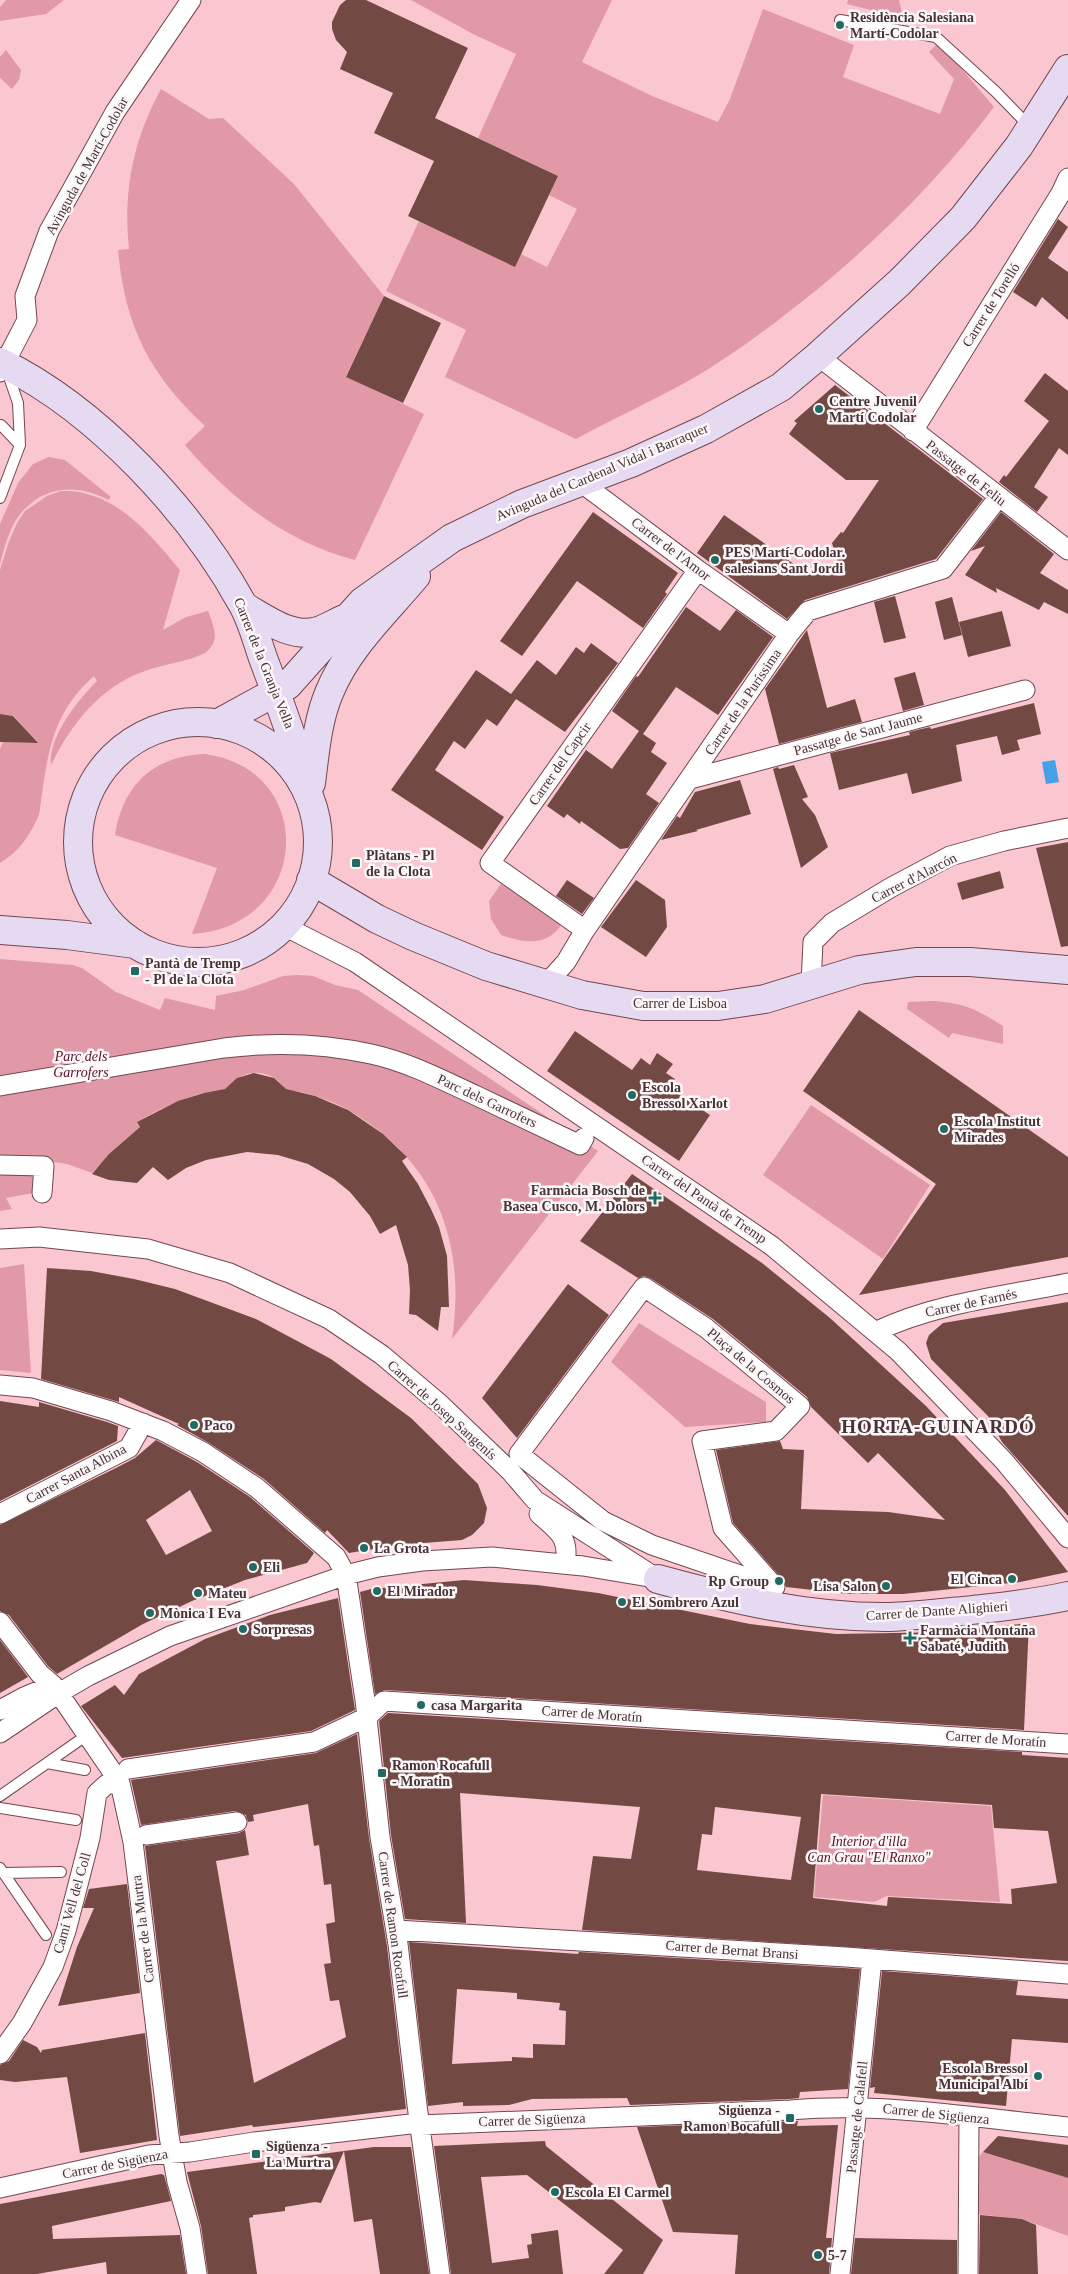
<svg xmlns="http://www.w3.org/2000/svg" width="1068" height="2274" font-family="Georgia,serif">
	<rect width="100%" height="100%" fill="#fac7d0"/>
	<path fill="#e199a7" d="M6 0H64L46 14 0 21V7Z
		M411 0H612L582 62 652 96 718 122 730 99 763 9 854 45 843 77 940 114 954 79 929 52 939 42 994 107C943 175 884 234 819 288 778 321 735 354 690 380 652 401 613 419 576 439L445 377 466 330 386 291 419 221 515 266 521 254 547 267 577 209 549 195 558 176 478 138 516 54 473 34Z
		M848 0H899L903 18 847 4Z
		M6 50 21 70 19 80 12 89 0 78V57Z
		M161 89 209 119 223 118 294 184 384 296 346 376 424 414 355 560C285 542 230 498 185 445L205 426C149 374 125 326 118 250L129 249C123 191 133 140 161 89Z
		M49 457 65 460 111 497 108 500C76 482 38 486 16 520 8 533 4 549 0 564V524L18 483 33 464Z
		M61 491C114 489 149 533 180 570L163 630 186 617 208 611C214 627 221 641 205 653 187 662 164 664 145 671 101 686 71 724 51 765 48 737 78 700 97 681L94 676C49 715 47 761 39 815 30 835 19 852 0 863V749L3 742 37 743 14 716 0 714V570L8 544 17 523 25 511 47 496Z
		M205 754C320 770 310 927 192 934L217 868 115 835C123 784 154 756 205 754Z
		M501 884 562 924C547 947 524 943 501 935L491 919 489 901Z
		M0 959 73 965 82 968 116 992 160 1010 165 998 215 1010 216 996 244 990 283 976 298 975 313 976 335 985 358 990 598 1151 452 1339C467 1239 434 1157 343 1107 331 1101 317 1096 304 1093 299 1091 290 1092 285 1089 283 1088 282 1085 280 1083 274 1076 263 1072 253 1073 235 1075 235 1085 225 1089 217 1093 207 1092 199 1094 177 1101 157 1110 137 1122L140 1127 118 1146 92 1173 67 1164 33 1159V1193L6 1198 12 1209 0 1211Z
		M932 1001C965 1003 976 1009 1003 1026V1044L952 1033 949 1038 907 1009 908 1002Z
		M811 1105 930 1185 883 1259 763 1175Z
		M24 1264 31 1373 0 1370V1268Z
		M639 1323 766 1402V1422L685 1427 611 1362Z
		M823 1795 991 1806 1000 1902 887 1896 874 1902 814 1897Z
		M983 2152 1068 2178V2236L1022 2219 977 2214V2159Z"/>
	<path fill="#45a0ea" d="M1055 760 1059 782 1046 784 1042 762Z"/>
	<path fill="#734944" fill-rule="evenodd" d="M346 0H366L468 48 435 118 558 176 515 267 408 216 434 161 374 133 393 93 340 69 347 52 336 40 332 29V22L340 5Z
		M1058 219 1068 227 1048 258 1068 272V320L1042 297 1036 307 1013 292Z
		M384 296 441 323 403 403 346 377Z
		M1045 373 1068 391V455L1059 448 1034 487 1048 497 1037 512 999 482 1004 475 1006 477 1049 421 1024 401Z
		M835 385 983 499 936 559 805 600 787 619 697 553 724 515 808 574 838 564 832 543 841 532 843 533 879 480H846L789 434 797 423 794 421Z
		M593 512 678 573 665 592 667 594 643 628 577 581 522 656 500 641Z
		M1001 512 1054 554 1040 573 1068 590V614L1044 602 1039 610 996 588 997 593 965 575 985 546 971 551Z
		M895 596 906 638 884 643 874 602Z
		M952 597 962 635 944 640 935 602Z
		M686 607 720 631 736 610 773 637 718 715 676 687 643 734 656 743 651 752 667 763 646 794 659 803 628 848 620 849 581 821 580 824 567 814 564 818 547 806 586 750 612 769 639 731 612 711 636 676 638 677Z
		M1002 611 1011 646 968 657 959 622Z
		M807 630 827 708 855 699 862 722 779 744 765 689Z
		M591 643 618 663 565 732 516 699 497 726 487 719 465 749 454 741 435 770 504 817 482 850 391 790 476 670 511 694 537 660 556 675 576 647 584 653Z
		M915 672 924 705 903 711 894 678Z
		M1034 703 1041 734 1017 740 1020 750 1002 755 997 736 956 745 962 781 912 794 907 773 839 790 830 753 910 735 909 732 930 727 931 729Z
		M0 714 13 716 38 743 0 742Z
		M794 765 808 797 802 799 815 815 828 847 801 868 773 769 778 767 779 769Z
		M740 780 751 814 696 830 698 831 661 840 677 816 680 818 695 792Z
		M1068 842V946L1061 947 1036 848Z
		M1000 871 1004 888 962 900 957 883Z
		M567 880 594 898 582 914 556 896Z
		M636 880 665 900 667 927 646 957 601 927Z
		M859 1010 1068 1157V1257L859 1295 936 1184 803 1091Z
		M575 1031 632 1070 641 1058 650 1065 657 1053 673 1064 666 1073 675 1079 669 1088 710 1115 679 1161 547 1071Z
		M254 1073 274 1078 286 1089 315 1096 348 1110 383 1134 407 1157 402 1161 418 1184 431 1209 439 1227 447 1256 449 1307H441L438 1331 416 1315 409 1314 410 1290 408 1265 396 1225 380 1234 370 1216 350 1192 334 1179 308 1164 278 1155 247 1152 206 1160 186 1168 168 1180 153 1167 137 1183 109 1180 92 1174 109 1154 140 1127 137 1122 178 1101 204 1093 225 1089 237 1078Z
		M632 1174 762 1263 830 1318 926 1406 1005 1490 1068 1572 1020 1582 903 1594H849L786 1587 783 1580 733 1523 716 1450 780 1441 783 1449 804 1450 801 1509 888 1512 945 1520 878 1453 868 1463 811 1407 807 1397 713 1319 650 1278 644 1276 638 1278 580 1241Z
		M47 1268 91 1271 134 1279 175 1289 256 1319 331 1359 411 1418 478 1484 487 1508 484 1523 472 1535 462 1540 398 1545 349 1553 327 1530 325 1533 264 1479 209 1443 177 1425 179 1424 119 1397V1402L41 1379Z
		M568 1284 609 1315 517 1438 482 1398Z
		M1068 1302V1516L1002 1442 988 1416 931 1359 926 1343 929 1335 943 1323Z
		M0 1401 39 1407V1402L107 1422 118 1426 117 1441 0 1501Z
		M156 1440 197 1462 250 1497 314 1553 307 1563 245 1580 192 1601 143 1624 57 1674 48 1666 9 1615 0 1611V1525L116 1468 135 1458ZM190 1490 212 1531 166 1555 146 1520Z
		M464 1580 537 1585 598 1593 750 1624 836 1634 950 1632 1029 1623 1024 1730 385 1690 375 1694 360 1592 371 1589Z
		M338 1598 355 1710 311 1731 122 1758 81 1706 115 1685 124 1695 139 1674 205 1639 270 1615Z
		M0 1640 28 1677 0 1693Z
		M388 1713 1022 1752V1755L1068 1758V1961L582 1930 593 1856 631 1859 640 1807 460 1793 466 1923 405 1919 391 1835 379 1721ZM821 1794 992 1805 994 1828 1048 1831 1057 1883 1011 1889 1012 1904 888 1897 887 1906 813 1898ZM715 1807 801 1817 791 1880 697 1870 702 1834 712 1835Z
		M357 1734 369 1838 387 1946 406 2109 253 2127 252 2125 180 2136 145 1846 239 1833 245 1830 249 1855 216 1861 254 2083 346 2037 339 2000 330 2001 324 1964 331 1963 326 1924 335 1922 331 1884 324 1885 319 1845 314 1846 308 1804 253 1815 254 1821 248 1822 246 1815 235 1811 141 1825 131 1780 316 1753Z
		M127 1884 140 1993 58 2006 77 1947 94 1908H83L89 1889Z
		M409 1942 578 1954 579 1952 860 1969 848 2089 800 2092 799 2098 790 2099 630 2105 627 2098 532 2099 509 2105 463 2106V2102L428 2106ZM457 1989 517 1993V1999L560 2003 559 2010 566 2011 565 2045 533 2044V2058L512 2057V2061L452 2064Z
		M882 1971 1018 1981 1016 1995 1068 1999V2043L1012 2039 1006 2106 874 2093 875 2087 870 2088Z
		M145 2033 157 2140 80 2153 67 2077 15 2082 0 2080V2065L9 2061 23 2040 37 2047 41 2053 42 2050Z
		M798 2121 797 2126 838 2125 826 2238H832L829 2274H735L738 2235 673 2232 637 2127Z
		M998 2136 1068 2145V2178L983 2152Z
		M545 2141 546 2146 663 2240 643 2274H604L623 2250 527 2175 481 2177 492 2263 529 2258 527 2245 532 2244 531 2234 558 2230 563 2274H451L434 2146Z
		M374 2147H411L429 2274H380L372 2219 354 2222 344 2151Z
		M344 2151 321 2203 315 2202 285 2207V2211L253 2215V2217L249 2218 257 2274H208L201 2226 187 2172Z
		M161 2174 164 2175 171 2201 52 2226 53 2239 180 2235 186 2274H107L106 2262 37 2274H0V2204Z
		M980 2215 1022 2219 1036 2225 1038 2274H979Z
		M855 2238 957 2240V2274H851Z"/>
	<g fill="none" stroke-linecap="round" stroke-linejoin="round">
		<defs>
			<path id="lane" d="M840 20 936 37 996 92 1029 126
				M1 425 20 445
				M0 498 20 445 18 403 7 371
				M47 1763 85 1770
				M0 1796 87 1735
				M0 1808 76 1820
				M0 1868 46 1935
				M3 1873 61 1872"/>
			<path id="street" d="M818 356 1068 550
				M0 372 27 320 25 296 49 231 115 112 191 0
				M913 431 1061 193 1068 178
				M579 481 698 570 789 634
				M690 779 1025 690
				M286 927 355 962 772 1246 898 1351 1004 1461 1068 1538
				M585 930 490 863 698 570
				M547 983 566 962 585 930 789 634 808 611 943 569 998 498
				M811 984 813 942 832 923 890 888 950 856 1004 841 1068 828
				M0 1086 224 1048C273 1042 322 1043 371 1054 408 1062 442 1080 477 1096 511 1112 545 1128 580 1145L584 1138
				M0 1165 44 1166 42 1193
				M0 1239 39 1237 148 1249 230 1273 329 1319 382 1355 440 1404 511 1472 535 1500 658 1579
				M644 1287 706 1328 800 1406 776 1431 702 1441 723 1528 775 1587 652 1545 603 1521 519 1454Z
				M877 1331C936 1303 1004 1296 1068 1283
				M0 1385 33 1388 111 1411 163 1431 203 1452 257 1488 336 1557 346 1575 365 1700 380 1837 398 1944 417 2105 440 2274
				M0 1514 129 1448 143 1423
				M539 1514C558 1531 570 1537 565 1564
				M0 1622 40 1674 53 1685 120 1783 133 1842 169 2136 177 2182 190 2228 197 2274
				M0 1710 24 1697 53 1685
				M0 1733 59 1693 88 1676 170 1636 346 1575 378 1567 422 1561 492 1557 583 1566 649 1577
				M128 1769 314 1742 367 1717 384 1701 1068 1744
				M146 1835 237 1822
				M396 1930 846 1957 1068 1974
				M0 2054 22 2023 53 1967 66 1931 90 1838 97 1793 107 1784 120 1783
				M0 2188 149 2155 190 2152 254 2142 410 2124 420 2125 791 2110C883 2102 976 2118 1068 2127
				M840 2274 872 1959
				M968 2274 969 2117"/>
			<path id="secondary" d="M0 362C97 409 192 512 243 605 252 621 257 641 263 658 278 698 293 738 305 779
				M245 607C266 619 292 639 318 631 327 628 335 623 344 619
				M78 842a120 120 0 1 1 240 0a120 120 0 1 1-240 0Z
				M217 724 288 685 362 602 452 538 522 504 631 463 706 429 781 387 818 356 900 282 963 218 1019 146 1068 69
				M311 783C315 753 317 722 329 693 347 648 386 612 416 576
				M311 880 377 919 413 936 486 966 582 995 643 1006H718L765 999 859 970 916 962H970L1068 970
				M0 930 67 935 135 944
				M658 1579C734 1600 811 1618 890 1617 914 1616 939 1613 963 1611 998 1607 1033 1604 1068 1596"/>
		</defs>
		<use href="#lane" stroke="#724750" stroke-width="12"/>
		<use href="#street" stroke="#724750" stroke-width="21"/>
		<use href="#secondary" stroke="#724750" stroke-width="30"/>
		<use href="#lane" stroke="#fff" stroke-width="10"/>
		<use href="#street" stroke="#fff" stroke-width="19"/>
		<use href="#secondary" stroke="#e6d9f2" stroke-width="28"/>
	</g>
	<g fill="#216b64" stroke="#fbf6f7" stroke-width="2">
		<circle cx="840" cy="25" r="5"/>
		<circle cx="819" cy="409" r="5"/>
		<circle cx="715" cy="560" r="5"/>
		<rect x="351" y="858" width="10" height="10" rx="2.5"/>
		<rect x="130" y="966" width="10" height="10" rx="2.5"/>
		<circle cx="632" cy="1095" r="5"/>
		<circle cx="944" cy="1129" r="5"/>
		<path d="M652.5 1190.5h5v5h5v5h-5v5h-5v-5h-5v-5h5z"/>
		<circle cx="194" cy="1425" r="5"/>
		<circle cx="364" cy="1548" r="5"/>
		<circle cx="253" cy="1567" r="5"/>
		<circle cx="1012" cy="1579" r="5"/>
		<circle cx="779" cy="1581" r="5"/>
		<circle cx="886" cy="1586" r="5"/>
		<circle cx="377" cy="1591" r="5"/>
		<circle cx="198" cy="1593" r="5"/>
		<circle cx="622" cy="1602" r="5"/>
		<circle cx="150" cy="1613" r="5"/>
		<circle cx="243" cy="1629" r="5"/>
		<path d="M907.5 1630.5h5v5h5v5h-5v5h-5v-5h-5v-5h5z"/>
		<circle cx="421" cy="1705" r="5"/>
		<rect x="377" y="1768" width="10" height="10" rx="2.5"/>
		<circle cx="1038" cy="2076" r="5"/>
		<rect x="785" y="2113" width="10" height="10" rx="2.5"/>
		<rect x="251" y="2149" width="10" height="10" rx="2.5"/>
		<circle cx="555" cy="2192" r="5"/>
		<circle cx="818" cy="2255" r="5"/>
	</g>
	<g text-anchor="middle" dominant-baseline="central" stroke-width="5" stroke-linejoin="round" paint-order="stroke">
		<g font-size="14" font-weight="bold" fill="#473337" stroke="#fbf6f7" text-anchor="start">
			<text x="850" y="17">Residència Salesiana<tspan x="850" dy="16">Martí-Codolar</tspan></text>
			<text x="829" y="401">Centre Juvenil<tspan x="829" dy="16">Martí Codolar</tspan></text>
			<text x="725" y="552">PES Martí-Codolar.<tspan x="725" dy="16">salesians Sant Jordi</tspan></text>
			<text x="366" y="855">Plàtans - Pl<tspan x="366" dy="16">de la Clota</tspan></text>
			<text x="145" y="963">Pantà de Tremp<tspan x="145" dy="16">- Pl de la Clota</tspan></text>
			<text x="642" y="1087">Escola<tspan x="642" dy="16">Bressol Xarlot</tspan></text>
			<text x="954" y="1121">Escola Institut<tspan x="954" dy="16">Mirades</tspan></text>
			<text x="645" y="1190" text-anchor="end">Farmàcia Bosch de<tspan x="645" dy="16">Basea Cusco, M. Dolors</tspan></text>
			<text x="204" y="1425">Paco</text>
			<text x="374" y="1548">La Grota</text>
			<text x="263" y="1567">Eli</text>
			<text x="1002" y="1579" text-anchor="end">El Cinca</text>
			<text x="769" y="1581" text-anchor="end">Rp Group</text>
			<text x="876" y="1586" text-anchor="end">Lisa Salon</text>
			<text x="387" y="1591">El Mirador</text>
			<text x="208" y="1593">Mateu</text>
			<text x="632" y="1602">El Sombrero Azul</text>
			<text x="160" y="1613">Mònica I Eva</text>
			<text x="253" y="1629">Sorpresas</text>
			<text x="920" y="1630">Farmàcia Montaña<tspan x="920" dy="16">Sabaté, Judith</tspan></text>
			<text x="431" y="1705">casa Margarita</text>
			<text x="392" y="1765">Ramon Rocafull<tspan x="392" dy="16">- Moratin</tspan></text>
			<text x="1028" y="2068" text-anchor="end">Escola Bressol<tspan x="1028" dy="16">Municipal Albí</tspan></text>
			<text x="780" y="2110" text-anchor="end">Sigüenza -<tspan x="780" dy="16">Ramon Bocafull</tspan></text>
			<text x="266" y="2146">Sigüenza -<tspan x="266" dy="16">La Murtra</tspan></text>
			<text x="565" y="2192">Escola El Carmel</text>
			<text x="828" y="2255">5-7</text>
		</g>
		<g font-size="14" fill="#473337" stroke="#fbf6f7">
			<text transform="translate(87 166) rotate(-61)">Avinguda de Martí-Codolar</text>
			<text transform="translate(991 305) rotate(-58)">Carrer de Torelló</text>
			<text transform="translate(602 472) rotate(-23)">Avinguda del Cardenal Vidal i Barraquer</text>
			<text transform="translate(966 473) rotate(38)">Passatge de Feliu</text>
			<text transform="translate(671 549) rotate(37)">Carrer de l'Amor</text>
			<text transform="translate(264 663) rotate(68)">Carrer de la Granja Vella</text>
			<text transform="translate(743 702) rotate(-56)">Carrer de la Puríssima</text>
			<text transform="translate(858 734) rotate(-15)">Passatge de Sant Jaume</text>
			<text transform="translate(560 764) rotate(-55)">Carrer del Capcir</text>
			<text transform="translate(914 878) rotate(-27)">Carrer d'Alarcón</text>
			<text x="680" y="1003">Carrer de Lisboa</text>
			<text transform="translate(487 1101) rotate(25)">Parc dels Garrofers</text>
			<text transform="translate(704 1199) rotate(34)">Carrer del Pantà de Tremp</text>
			<text transform="translate(971 1303) rotate(-12)">Carrer de Farnés</text>
			<text transform="translate(751 1366) rotate(40)">Plaça de la Cosmos</text>
			<text transform="translate(442 1410) rotate(42)">Carrer de Josep Sangenís</text>
			<text transform="translate(76 1474) rotate(-28)">Carrer Santa Albina</text>
			<text transform="translate(937 1611) rotate(-4)">Carrer de Dante Alighieri</text>
			<text transform="translate(592 1714) rotate(4)">Carrer de Moratín</text>
			<text transform="translate(996 1739) rotate(4)">Carrer de Moratín</text>
			<text transform="translate(72 1903) rotate(-74)">Camí Vell del Coll</text>
			<text transform="translate(393 1925) rotate(82)">Carrer de Ramon Rocafull</text>
			<text transform="translate(143 1929) rotate(-97)">Carrer de la Murtra</text>
			<text transform="translate(732 1950) rotate(4)">Carrer de Bernat Bransi</text>
			<text transform="translate(936 2114) rotate(6)">Carrer de Sigüenza</text>
			<text transform="translate(857 2117) rotate(-84)">Passatge de Calafell</text>
			<text transform="translate(532 2120) rotate(-2)">Carrer de Sigüenza</text>
			<text transform="translate(115 2164) rotate(-11)">Carrer de Sigüenza</text>
		</g>
		<g font-size="14" font-style="italic" fill="#571128" stroke="#fbf6f7">
			<text x="81" y="1056">Parc dels<tspan x="81" dy="16">Garrofers</tspan></text>
			<text x="869" y="1841">Interior d'illa<tspan x="869" dy="16">Can Grau "El Ranxo"</tspan></text>
		</g>
		<g font-size="19" font-weight="bold" letter-spacing="1" fill="#473337" stroke="#fbf6f7">
			<text x="938" y="1426">HORTA-GUINARDÓ</text>
		</g>
	</g>
</svg>
